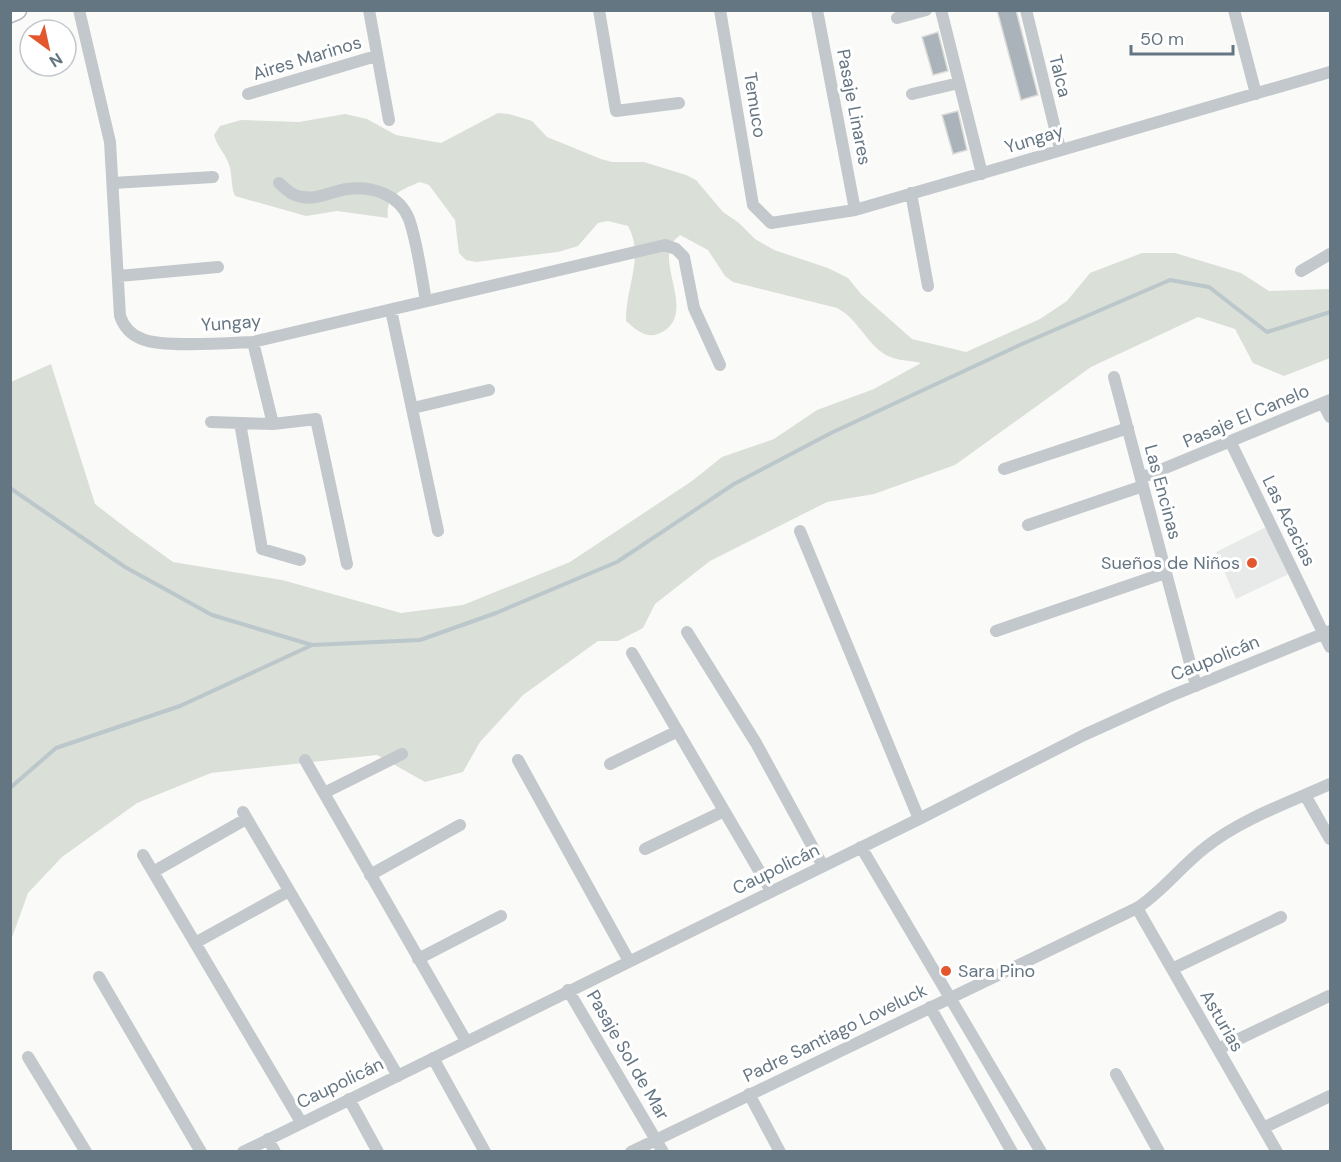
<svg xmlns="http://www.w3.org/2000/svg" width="1341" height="1162" font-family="'DM Sans',sans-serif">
	<rect width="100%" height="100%" fill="#fafaf8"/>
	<path fill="#e8e9e9" d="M1268 526 1289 574 1236 599 1216 552Z"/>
	<path fill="#dadfd7" d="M498 113 509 114 532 121 547 137 601 159 612 162H644L686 175 696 180 723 212 739 223 755 239 774 250 828 268 848 278 861 294 912 339 966 352 1040 319 1067 301 1090 273 1142 253H1175L1241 273 1269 291 1330 289V358L1284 376 1253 363 1235 329 1198 317 1091 367 955 465 874 494 827 502 710 561 655 604 643 628 618 641H598L523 695 480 742 463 772 425 782 377 755 211 773 137 803 62 857 28 893 11 940V382L51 364 95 504 130 531 173 562 282 580 401 613 463 605 570 562 692 481 722 457 774 439 817 410 874 389 921 363C908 360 892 361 880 351 864 338 856 318 837 308L733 282 725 276 708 250 680 235C673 241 671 244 669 254 667 279 693 320 658 334 646 339 635 329 626 321 625 289 645 256 628 226L608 221 598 223 578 246 558 252 476 262 466 260 459 253 455 220 429 185 420 182C401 190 385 195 388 218L337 211 306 216 235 196C230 185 233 173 228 162 224 152 217 146 214 135L220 126 241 120 299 122 345 114 367 119 396 135 441 143Z"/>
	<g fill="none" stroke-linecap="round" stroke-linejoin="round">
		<path stroke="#bbc7cb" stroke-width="4" d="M10 488 125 567 212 615 312 645 420 640 496 613 617 562 734 484 831 433 1022 344 1170 280 1209 287 1267 332 1330 312
			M10 788 56 748 180 706 310 646"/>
	</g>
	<path fill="#aab3b9" stroke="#dcdcda" stroke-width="1.5" d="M997 10H1016L1038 95 1021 100Z
		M938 32 948 71 933 75 922 37Z
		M958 111 967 150 953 154 942 115Z"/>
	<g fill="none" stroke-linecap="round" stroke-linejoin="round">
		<defs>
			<path id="primary" d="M10 13 17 10"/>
		</defs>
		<use href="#primary" stroke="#b5babe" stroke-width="21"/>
		<path stroke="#c3c8cc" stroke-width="12" d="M79 10 110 142 120 316C124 327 131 335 142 339 162 348 229 343 253 342L665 245 676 249 684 257 694 308 720 365
			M369 10 389 120
			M599 10 616 111 679 103
			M720 10 753 205 771 223 855 210 1330 72
			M817 10 855 210
			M941 10 982 174
			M1026 10 1060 149
			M1234 10 1256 94
			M897 18 926 10
			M248 94 376 56
			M912 94 959 83
			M113 183 213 177
			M279 183C286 189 292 196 302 197 318 200 332 191 347 189 372 186 399 194 409 219 418 245 421 274 426 301
			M911 193 928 286
			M1301 271 1330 254
			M119 276 218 267
			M391 310 438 531
			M253 342 273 424 316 419 347 564
			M1114 377 1196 686
			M1323 403 1330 417
			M413 408 489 390
			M211 422 273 424
			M240 423 262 549 300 560
			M1231 443 1330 647
			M1004 469 1128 428
			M1141 478 1330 400
			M1028 525 1143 486
			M800 531 919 819
			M996 631 1165 573
			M687 632 756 743 823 866
			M632 653 771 891
			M305 760 466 1041
			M518 760 629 961
			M610 764 678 731
			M324 793 402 754
			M1305 795 1330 839
			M243 812 398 1076
			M861 847 1041 1152
			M645 849 724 811
			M143 855 301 1122
			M153 872 246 819
			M370 875 460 825
			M1137 908 1277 1152
			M195 943 289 891
			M418 959 501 916
			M1172 969 1281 917
			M99 977 201 1152
			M568 990 663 1152
			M930 1007 1012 1152
			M1218 1049 1329 996
			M28 1057 86 1152
			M433 1058 485 1152
			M1116 1074 1159 1152
			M749 1094 780 1152
			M349 1099 378 1152
			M1263 1128 1330 1096
			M268 1139 275 1152
			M243 1152 919 819 1084 735 1168 697 1330 631
			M631 1152 1137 908C1163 891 1181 866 1206 847 1241 819 1290 802 1330 784"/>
		<use href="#primary" stroke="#fff" stroke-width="18"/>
	</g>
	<g fill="#e4572e" stroke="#fff" stroke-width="2">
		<circle cx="1252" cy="563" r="6"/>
		<circle cx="946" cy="971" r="6"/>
	</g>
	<g text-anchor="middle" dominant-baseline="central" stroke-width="6" stroke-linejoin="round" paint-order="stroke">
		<g font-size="18" fill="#657683" stroke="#fff">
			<text transform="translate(307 58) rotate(-17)">Aires Marinos</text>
			<text transform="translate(1060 76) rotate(76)">Talca</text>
			<text transform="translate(755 105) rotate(81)">Temuco</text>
			<text transform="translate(854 107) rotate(79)">Pasaje Linares</text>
			<text transform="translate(1034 139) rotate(-17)">Yungay</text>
			<text transform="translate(231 323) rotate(-4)">Yungay</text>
			<text transform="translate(1246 416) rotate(-23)">Pasaje El Canelo</text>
			<text transform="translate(1163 492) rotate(75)">Las Encinas</text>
			<text transform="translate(1289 521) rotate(64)">Las Acacias</text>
			<text transform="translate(1215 658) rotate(-22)">Caupolicán</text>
			<text transform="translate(776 869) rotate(-26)">Caupolicán</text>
			<text transform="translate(1222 1021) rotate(60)">Asturias</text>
			<text transform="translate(835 1033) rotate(-26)">Padre Santiago Loveluck</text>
			<text transform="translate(628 1055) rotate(60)">Pasaje Sol de Mar</text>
			<text transform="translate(340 1083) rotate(-26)">Caupolicán</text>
		</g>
		<g font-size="18" fill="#657683" stroke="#fff" text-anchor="end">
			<text x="1240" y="563">Sueños de Niños</text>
			<text x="958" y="971" text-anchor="start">Sara Pino</text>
		</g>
	</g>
	<rect width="1341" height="1162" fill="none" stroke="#657683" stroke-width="24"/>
	<g transform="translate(48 48) rotate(147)"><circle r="28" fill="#ffffff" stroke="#c1c8cd" stroke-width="1.5"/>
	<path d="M0-4.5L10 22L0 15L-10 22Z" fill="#e4572e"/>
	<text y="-9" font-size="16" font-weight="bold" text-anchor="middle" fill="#657683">N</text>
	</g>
	<path d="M1131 45v9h102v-9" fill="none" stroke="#657683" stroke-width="3"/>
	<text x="1140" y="45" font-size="18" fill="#657683" stroke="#ffffff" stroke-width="4.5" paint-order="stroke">50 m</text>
</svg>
